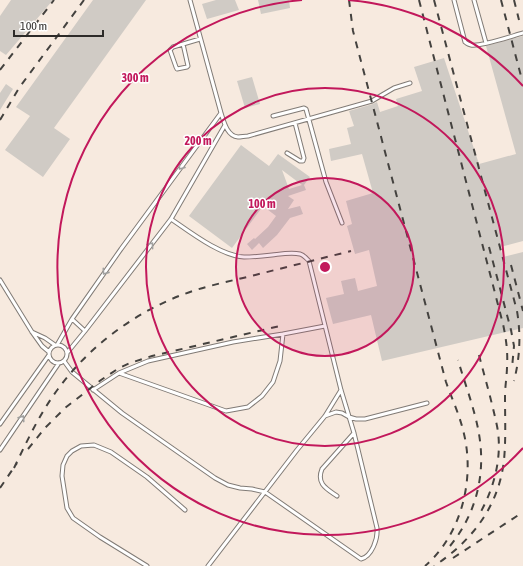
<svg xmlns="http://www.w3.org/2000/svg" width="523" height="566" font-family="'Asap Condensed',sans-serif">
	<rect width="100%" height="100%" fill="#fdf7f1"/>
	<path fill="#f7eadf" d="M0 0H523V566H0Z"/>
	<path fill="#d0cbc5" fill-rule="evenodd" d="M11 0H53L6 55 0 51V16Z
		M93 0H146L54 128 70 139 43 177 5 150 30 116 16 107Z
		M216 0H235L239 10 207 19 202 4Z
		M258 0H289L290 8 261 14Z
		M523 36V241L500 247 503 257 523 252V328L382 361 371 315 333 324 326 298 344 294 341 281 355 278 358 291 377 286 369 250 355 254 347 226 352 224 346 201 373 193 362 154 331 161 329 149 351 144 347 128 354 126 349 111 373 104 377 102 380 112 398 106 396 99 422 91 414 67 444 58 479 164 516 154 486 46Z
		M252 77 260 104 245 108 237 81Z
		M6 84 13 89 0 110V93Z
		M241 145 269 166 278 154 310 177 304 185 306 190 288 196 294 200 288 209 300 206 303 214 290 218 277 235 263 248 259 243 252 250 247 244 254 238 255 239 268 227 276 216 263 206 232 248 189 216ZM282 170 302 185 289 189Z"/>
	<g fill="none" stroke-linecap="round" stroke-linejoin="round">
		<defs>
			<path id="lane" d="M190 0 221 113C224 122 227 136 238 137 241 137 245 136 248 136L372 101 382 95 394 88 410 83
				M454 0 465 42C468 44 467 44 471 45 480 47 512 36 523 33
				M474 0 486 43
				M183 44 188 66 187 67 177 69 176 67 170 50 173 47 200 39
				M273 116 304 108 306 109 326 182 342 223
				M287 153 300 161H303L304 158 295 123
				M0 280 32 332 42 346 49 352
				M72 319 85 331
				M32 332 45 338 55 345
				M49 354a9 9 0 1 1 18 0a9 9 0 1 1-18 0Z
				M57 345 72 319 121 249 221 113
				M67 353 85 331 171 219 225 125
				M64 361 72 372 122 413 215 478 228 485 240 488 252 489 265 492 361 559C372 556 378 539 377 528L354 433 341 390 309 261C306 258 304 255 300 254 291 252 281 254 272 255 263 256 254 257 244 257 221 256 190 232 171 219
				M119 373 226 411 248 407 262 396 273 382 280 361 283 334 325 326
				M93 390 119 373 148 361 233 342 283 334
				M325 416 336 412 342 413 349 417 356 419H365L427 403
				M0 424 49 355
				M0 450 59 363
				M337 496C327 489 316 484 322 469L354 433
				M147 566 100 537 73 518 67 508 62 476 63 465 67 456 72 451 81 446 94 445 111 452 147 477 185 510
				M208 566 297 450 325 416 341 390"/>
		</defs>
		<use href="#lane" stroke="#817b76" stroke-width="5"/>
		<use href="#lane" stroke="#fff" stroke-width="3"/>
		<path stroke="#44423f" stroke-width="2" stroke-dasharray="7 7" stroke-linecap="butt" d="M349 0 353 31 446 382C452 399 460 416 464 434 475 480 461 535 425 566
			M419 0 503 324C506 338 508 352 507 366 507 376 505 386 505 396 505 418 506 439 504 460 499 506 472 541 434 566
			M434 0 517 311C521 335 520 357 514 381
			M501 0 521 76
			M514 0 519 20
			M0 70 54 0
			M0 120 19 88 84 0
			M489 247 511 330 514 346 512 368
			M511 265 523 311
			M479 355C485 378 492 402 497 426 503 456 494 489 479 515
			M28 449 45 428 65 408 101 380 119 368 130 363 152 356 280 326
			M14 468C27 441 40 413 58 389 88 348 131 315 179 296 199 288 221 283 243 278 279 269 315 260 351 251
			M0 488 17 463
			M450 546C476 514 486 475 479 434 475 410 465 384 458 360
			M453 558 523 512"/>
	</g>
	<defs><path id="oneway-chevron" d="M-2-3.5L2.5 0L-2 3.5" fill="none" stroke-width="1.6" stroke-linecap="round" stroke-linejoin="round"/></defs>
	<g stroke="#a0a09f">
		<use href="#oneway-chevron" transform="translate(181 167) rotate(126)"/>
		<use href="#oneway-chevron" transform="translate(151 245) rotate(-53)"/>
		<use href="#oneway-chevron" transform="translate(105 272) rotate(125)"/>
		<use href="#oneway-chevron" transform="translate(22 418) rotate(-56)"/>
	</g>
	<circle cx="325" cy="267" r="89" fill="#c2185b" fill-opacity=".12"/>
	<g fill="none" stroke="#c2185b" stroke-width="2">
		<circle cx="325" cy="267" r="89"/>
		<circle cx="325" cy="267" r="179"/>
		<path d="M523 448A268 268 0 1 1 302 0M348 0A268 268 0 0 1 523 86"/>
	</g>
	<circle cx="325" cy="267" r="6" fill="#c2185b" stroke="#fff" stroke-width="2"/>
	<g font-size="12" text-anchor="middle" font-weight="bold" fill="#c2185b" stroke="#fff" stroke-width="3" stroke-linejoin="round" paint-order="stroke">
		<text x="135" y="82">300 m</text>
		<text x="198" y="145">200 m</text>
		<text x="262" y="208">100 m</text>
	</g>
	<path d="M14 30v6h89v-6" fill="none" stroke="#2d2b29" stroke-width="2"/>
	<text x="20" y="30" font-size="12" fill="#2d2b29" stroke="#ffffff" stroke-width="3" paint-order="stroke">100 m</text>
</svg>
